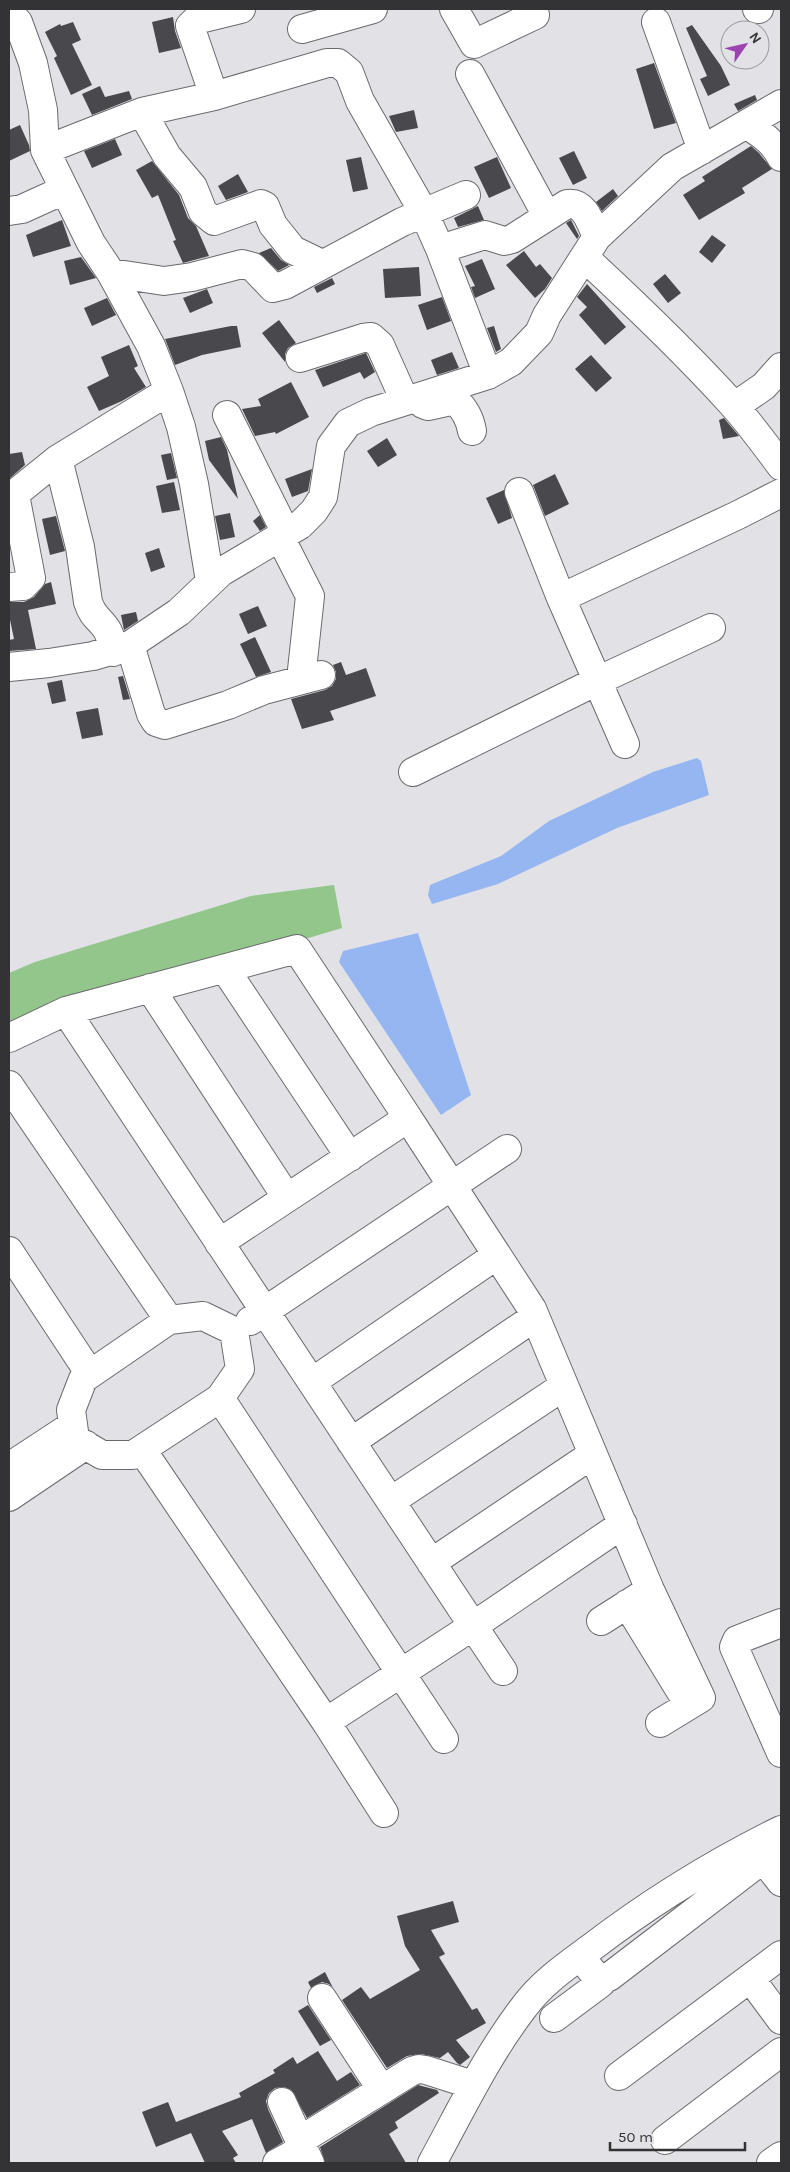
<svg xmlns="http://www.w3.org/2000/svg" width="790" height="2172" font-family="Karla,sans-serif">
	<rect width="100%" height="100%" fill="#e1e1e6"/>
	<path fill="#92c68b" d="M334 885 342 928 9 1027V973L35 962 251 896Z"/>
	<path fill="#96b6f2" d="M697 758 701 761 709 795 617 828 498 884 432 904 428 895 430 885 501 856 549 821 653 772Z
		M418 933 471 1095 441 1115 339 962 343 951Z"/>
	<path fill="#49484c" d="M173 17 175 31 181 48 159 53 152 22Z
		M73 22 81 40 72 44 92 85 71 95 54 58 57 56 45 32 60 24 61 26Z
		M692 25 721 66 730 85 708 96 700 79 707 76 686 28Z
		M654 63 676 123 654 129 636 69Z
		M100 86 105 97 129 91 132 99 92 115 82 94Z
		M755 95 757 100 738 111 734 104Z
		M414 110 418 128 396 132 389 116Z
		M20 125 29 145 30 151 9 161V130Z
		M115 139 122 155 92 168 84 151Z
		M751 146 759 153 772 169 742 188 745 193 699 220 683 195 705 181 702 177Z
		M574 151 587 178 573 185 559 158Z
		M361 157 368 189 353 192 346 160Z
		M497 157 511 188 489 198 474 167Z
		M152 161 179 195 188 218 196 226 209 256 183 263 173 241 176 240 158 195 152 198 136 170Z
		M238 174 248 192 226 200 218 186Z
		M613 189 618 196 602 211 596 202Z
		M478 206 484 220 458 227 454 218Z
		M62 220 71 246 33 257 26 235Z
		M571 220 579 236 577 239 566 223Z
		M712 235 726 245 712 263 699 252Z
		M271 248 281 260 289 265 278 271 259 253Z
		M524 251 536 267 540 264 552 278 545 289 535 298 506 265Z
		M81 257 96 278 70 285 64 261Z
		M482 259 495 289 475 298 471 287 475 286 465 266Z
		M419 267 421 296 385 298 383 269Z
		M665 274 681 293 668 303 653 284Z
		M332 278 335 284 317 293 314 287Z
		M587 284 626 327 605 345 579 315 587 307 577 297Z
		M207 289 213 303 190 313 183 298Z
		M442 297 451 321 427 330 418 305Z
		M107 298 116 315 92 326 84 308Z
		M279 320 296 343 288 348 285 354V362L262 333Z
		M231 326H237L241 347 202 355 175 365 165 339Z
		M494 326 501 349 496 352 487 328Z
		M129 345 138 366 134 368 146 387 122 401 99 411 87 387 109 376 101 357Z
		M452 352 459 368 437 375 431 360Z
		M366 353 375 372 364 379 360 372 323 387 315 370Z
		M591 355 612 378 596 392 575 369Z
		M291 382 309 417 276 434 275 432 255 436 242 409 261 406 258 399Z
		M724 418 728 423 739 436 723 439 719 420Z
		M221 437 227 450 238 499 209 460 205 441Z
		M387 438 397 455 378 467 367 451Z
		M22 452 25 465 9 479V454Z
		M171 453 177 478 167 480 161 455Z
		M312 469 308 491 292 497 285 479Z
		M555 474 569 504 545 516 533 485Z
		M174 482 180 510 162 513 156 486Z
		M504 490 512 518 498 524 486 498Z
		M230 513 235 537 220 540 215 516Z
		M260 515 266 527 260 531 253 521Z
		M56 516 65 551 50 555 42 519Z
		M159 548 165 567 151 572 145 553Z
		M51 582 56 604 28 610 36 649 9 651V640L14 639 9 615V602H24L34 597 45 584Z
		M258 606 267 626 248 634 239 614Z
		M136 612 138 621 124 630 121 615Z
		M255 637 271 672 256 677 240 644Z
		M341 662 346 675 366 668 376 696 330 711 334 720 302 729 291 699 325 690 332 686 336 679V672L333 665Z
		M123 676 130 699 123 700 118 677Z
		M62 680 66 701 52 704 47 683Z
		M98 708 103 735 82 739 76 712Z
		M453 1901 459 1922 431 1930 445 1954 439 1957 472 2010 477 2008 486 2023 456 2040 470 2057 460 2065 457 2063 448 2052 440 2058 421 2054 407 2056 387 2068 342 2000 361 1987 370 1999 420 1970 405 1946 397 1916Z
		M325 1972 333 1988 329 1984 322 1982 311 1988 308 1982Z
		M308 2005 331 2040 320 2046 298 2011Z
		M318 2051 337 2081 351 2072 360 2085 307 2118 291 2090 284 2087 275 2088 269 2093 266 2101 268 2109 283 2142 266 2153 252 2119 222 2131 238 2155 233 2158 236 2163H205L191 2133 156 2147 142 2112 168 2102 176 2122 241 2097 239 2093 275 2073 273 2070 293 2057 297 2064Z
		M418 2085 437 2090 439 2093 395 2122 398 2128 389 2134 406 2163H325L320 2147Z"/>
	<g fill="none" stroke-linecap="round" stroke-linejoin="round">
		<defs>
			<path id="minor" d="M454 9 474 44 535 15 532 9
				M757 9H759
				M9 13 18 22 33 63 43 110 45 150 91 243 111 273 151 346 169 391 181 427 194 484 210 581
				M656 22 702 150
				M302 29 373 9
				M470 74 547 216
				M214 96 190 26 196 20 241 9
				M142 112 167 156 193 187 203 212 214 221 261 204 265 206 273 225 293 250 322 264
				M747 125C761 134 773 141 781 157
				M45 150 142 112 214 96 327 63H338L349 72 360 101 424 213 440 249 488 375
				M9 211 22 209 64 190
				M440 249 485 235 504 241 512 239 567 204C585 201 591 224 597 237
				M585 258C636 305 687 354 734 406 751 425 766 446 781 466
				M111 273 164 281 192 277 242 264 253 267 273 288 285 285 402 222 466 195
				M300 358 363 338 371 337 380 345 405 401
				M423 404 428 406 455 400C465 409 470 419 472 431
				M735 406 764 386 781 367
				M227 415 286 533
				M58 459 80 547 88 602C95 625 110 619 113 652
				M519 492 561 598 625 744
				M280 537 310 596 301 679
				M9 587 23 586 31 578 16 500 17 492 58 459 169 391
				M561 598 738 515 781 493
				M130 645 151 714 156 722 165 725 228 705 264 690 321 675
				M9 667 49 663 93 656 130 645 179 612 221 572 300 525 314 511 323 497 331 446 348 423 371 412 488 375 511 362 539 333 547 315 597 237 672 167 781 104
				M413 772 597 681 711 628
				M225 969 350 1157
				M150 988 287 1198
				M66 1011 503 1671
				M9 1038 66 1011 297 949 408 1118 219 1243
				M9 1085 169 1320
				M408 1118 532 1309 650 1590 701 1698 660 1723
				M9 1251 90 1374
				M203 1316 234 1331 240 1369 220 1398 133 1455H102L75 1439 71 1410 83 1379 169 1320Z
				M250 1321 507 1149
				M312 1382 497 1255
				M220 1398 444 1739
				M351 1442 535 1317
				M142 1450 326 1722 384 1813
				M9 1467 73 1425
				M9 1497 86 1445
				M391 1501 564 1386
				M431 1563 593 1454
				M627 1604 681 1692
				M601 1621 642 1595
				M781 1623 737 1640 734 1647 781 1753
				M326 1722 473 1626 623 1524
				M753 1846 781 1882
				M609 1977 762 1860 781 1852
				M750 1978 781 2020
				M322 1998 382 2090
				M554 2018 601 1983 584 1961
				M619 2076 781 1955
				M282 2102 310 2163
				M665 2140 781 2052
				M299 2141 412 2071 419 2069 426 2070 473 2085
				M277 2163 303 2149
				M432 2163C461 2110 487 2055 524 2007 542 1982 568 1965 592 1947 651 1902 714 1863 781 1830
				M771 2163 781 2156"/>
		</defs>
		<use href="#minor" stroke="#6a6a6e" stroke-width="30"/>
		<use href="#minor" stroke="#fff" stroke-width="28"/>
	</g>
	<rect width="790" height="2172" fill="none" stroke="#333335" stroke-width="20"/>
	<g transform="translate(745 45) rotate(56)"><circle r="24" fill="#e1e1e6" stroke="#9b9b9f"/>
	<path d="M0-4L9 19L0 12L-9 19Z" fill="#9b44b1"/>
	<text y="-8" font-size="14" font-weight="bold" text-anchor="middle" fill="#333335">N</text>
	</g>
	<path d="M610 2142v8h135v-8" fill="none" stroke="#333335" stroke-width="2.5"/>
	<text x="618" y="2142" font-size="15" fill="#333335" stroke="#e1e1e6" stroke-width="4" paint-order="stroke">50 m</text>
</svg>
